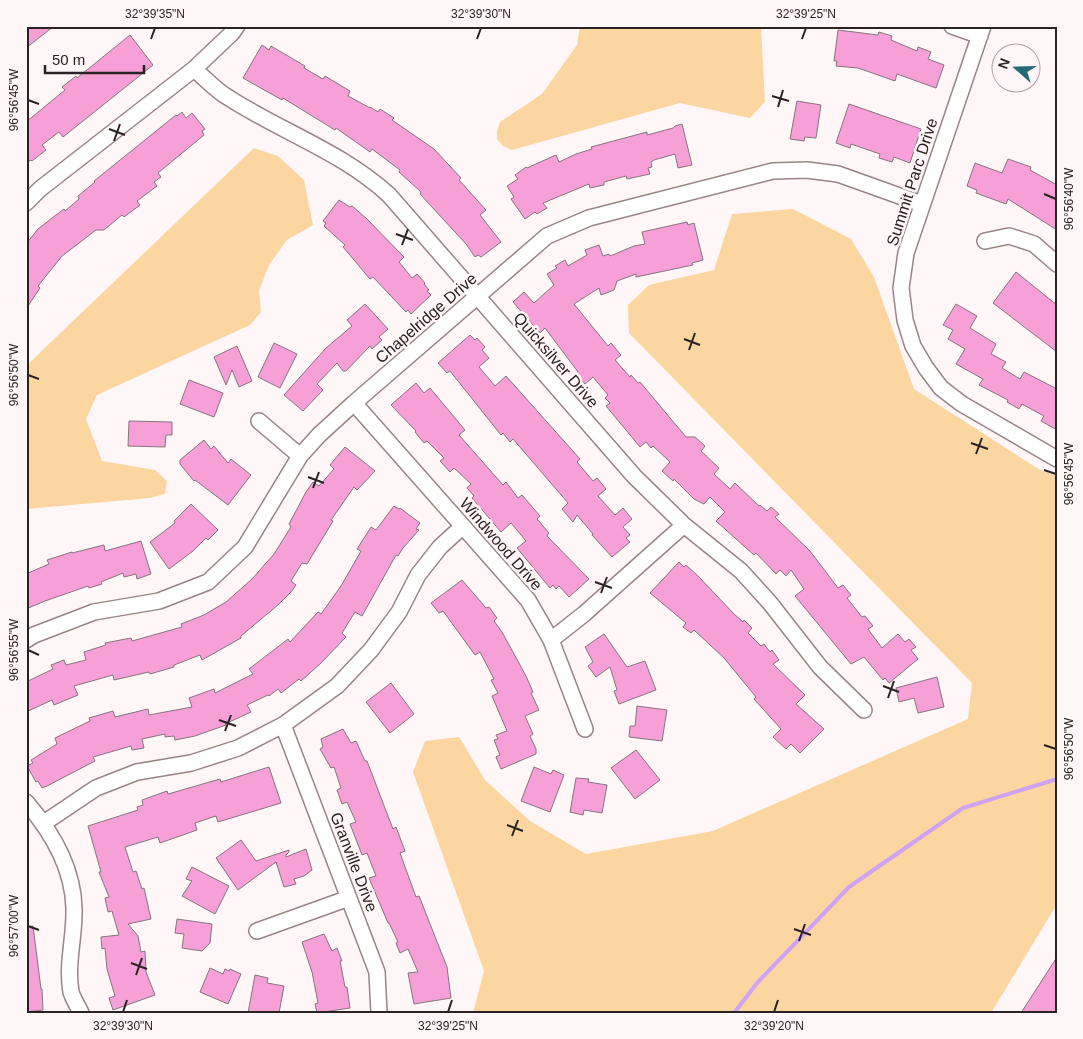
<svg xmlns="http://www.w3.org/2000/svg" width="1083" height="1039" font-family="Arial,sans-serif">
	<rect width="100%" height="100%" fill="#fff6f7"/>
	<path fill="#fbd6a1" d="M580 26H761L765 102 750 118 680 103 512 150 503 146 497 139V131L500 122 542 94 577 45Z
		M254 148 278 156 304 180 313 225 287 240 269 265 259 291 261 312 250 325 97 395 86 419 102 461 155 470 167 481 165 494 150 498 26 509V366Z
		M793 209 851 239 874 277 914 389 1040 470 1057 476V908L1054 909 991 1013H473L484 971 413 772 425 741 459 737 485 780 530 821 586 854 713 831 968 719 972 683 629 333 628 305 649 285 714 270 732 214Z"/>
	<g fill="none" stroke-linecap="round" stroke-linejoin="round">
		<path stroke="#d0a2f4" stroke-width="4" d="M734 1013 758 982 849 887 963 808 1057 779"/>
	</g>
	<path fill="#f6a0d7" stroke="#84757e" d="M26 26H54L26 48Z
		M838 30 878 35 879 32 892 36 891 40 917 51 918 47 931 52 928 59 944 65 936 88 897 74 895 81 858 68 836 66 837 61H834Z
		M130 35 153 65 63 137 59 132 42 145 46 150 32 161 31 160 26 163V122L65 90 62 87 76 76 77 78Z
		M262 45 269 50 271 46 305 66 304 68 323 79 325 76 350 91 348 96 370 108V107L378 112 380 109 394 118 392 120 434 149 461 178 459 180 486 210 480 215 501 242 481 257 478 255 475 257 466 244 420 194 421 192 399 172 400 170 372 149 370 152 336 128 335 130 283 98 282 100 243 78Z
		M797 101 821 105 816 138 805 137 804 141 790 139Z
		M849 104 921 129 910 163 894 157 892 162 879 158 880 154 851 144 850 148 836 143Z
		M182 112 186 118 192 113 205 129 202 131 204 135 158 173 161 177 154 182 157 186 137 201 140 205 124 217 122 215 104 230H96L62 256 38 286 40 288 26 309V244L38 229 52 218 64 209 65 211 79 199 78 196 95 182 94 181 176 115 177 116Z
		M682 124 692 165 678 168 675 154 654 160 651 162 652 167 648 168 650 174 627 179 626 176 604 182V185L590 188 589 184 543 203 547 208 537 214 535 212 525 219 511 199 514 197 507 186 518 179 515 175 526 167 527 168 556 155 559 162 576 154 592 149 591 147 647 132V135L673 128 675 126Z
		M1008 159 1031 167 1030 170 1057 185V230L1008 199 1006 204 976 193 977 190 967 186 975 163 1002 173Z
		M339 200 350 207 352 206 366 218 404 257 399 262 412 278 417 274 425 283 424 284 429 290 427 291 431 295 411 314 408 310 406 312 373 277 370 279 343 247 345 245 324 226 326 223 323 221Z
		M687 222 688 225 694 223 703 260 692 263 693 265 636 277V274L617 281 614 290 601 295 599 288 574 304 608 346 611 343 621 355 615 360 630 377 631 375 638 383 640 382 686 437H695L705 446 701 451 719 468 714 474 730 489 735 483 759 506 760 505 767 511 771 507 779 514 775 517 810 551 838 588 843 585 851 595 847 598 862 617 865 616 873 626 868 629 882 648 898 634 905 642 909 639 916 647 911 650 918 659 889 683 885 678 883 680 864 657 851 664 795 596 804 589 791 570 786 576 780 570 776 574 756 553 754 555 716 521 725 512 710 497 704 504 694 499 674 479 673 481 662 471 670 462 653 446 651 448 646 442 640 447 606 406 610 403 605 398 608 395 593 377 585 384 576 374 578 372 545 328 540 333 513 302 524 292 534 303 554 285 547 274 557 268 555 266 565 260 568 266 587 255 585 250 599 245 603 256 609 254 610 256 634 246 645 244 642 232Z
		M1016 272 1057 305V352L993 303Z
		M365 304 388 329 379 337 382 340 372 349 370 346 346 371H343L337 363 317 384 323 390 303 411 284 395 326 348 352 326 347 320Z
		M956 304 977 316 970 328 996 344 991 354 1006 362 1002 368 1020 379 1024 372 1057 389V430L1041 421 1044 416 1022 404 1019 409 1007 402 1008 400 979 385 983 379 956 364 965 349 948 339 953 330 943 325Z
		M470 335 475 340 477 338 485 347 482 350 489 358 479 367 495 386 506 376 580 459 577 462 593 481 597 478 606 489 598 496 615 515 623 508 632 519 623 527 630 535 626 538 630 542 612 557 592 535 593 534 577 515 573 522 562 509 568 503 513 439 510 442 503 433 501 435 450 371 447 373 438 363Z
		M274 343 297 354 280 388 258 377Z
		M237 346 252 381 239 387 232 370 226 385 214 357Z
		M189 380 223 393 214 417 180 404Z
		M416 383 424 393 430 388 465 430 459 435 503 485 506 482 518 498 522 495 540 516 537 519 549 533 547 536 589 579 569 597 559 586 556 589 553 585 550 588 517 548 526 541 511 523 501 532 472 498 474 496 467 488 471 484 454 468 450 472 440 461 444 458 427 441 424 443 415 432 416 431 391 405Z
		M129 421 172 422V435H166L165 447 128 446Z
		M204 440 211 449 214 446 228 463 231 459 251 475 228 505 195 480 194 481 180 464V460Z
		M345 447 375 471 357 490 354 487 331 520 333 521 307 564 302 563 291 581 296 585 291 592 279 604 241 636V638L202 660 200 655 174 665V667L150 674 149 672 114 680 113 675 74 686 78 695 54 705 52 700 26 712V682L53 669 51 665 64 660 66 665 86 660 84 652 106 645 105 643 131 638 132 641 182 627 181 624 204 615 226 602 252 579 274 554 291 527 289 524 306 492 313 482 319 486 334 469 330 465Z
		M191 504 218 530 208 540 206 538 193 551 169 569 150 542 175 523 174 521Z
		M394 506 399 509 400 508 420 523 416 529 419 530 403 548 398 556 396 555 362 616 355 612 342 633 346 637 321 663 301 681 299 679 281 693 278 689 269 696 268 695 247 705 251 712 225 724 226 725 195 736 175 740 174 736 165 737V734L142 739 144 748 132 750 131 746 93 757 95 761 47 786 42 788 38 781 36 782 27 766 33 763 31 760 57 744 55 738 90 721 89 718 113 711 115 717 148 709 149 715 192 707 189 698 214 689 215 693 253 674 249 669 288 639 290 642 318 612 321 614 341 586 361 551 357 549 366 535 371 527 376 530Z
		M141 541 151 574 137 579 136 574 124 577 123 573 101 582 102 584 89 588 88 586 45 601 26 609V574L49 564 47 560 72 552V553L104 545 105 551Z
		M679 562 684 567 686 565 698 576 734 614 743 622 744 620 752 628 748 633 761 646 764 644 770 652 772 650 779 660 773 664 805 695 796 704 824 729 800 753 791 744 786 749 773 737 781 729 754 699 756 697 724 658 694 630 691 633 683 627 686 623 650 593Z
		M462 580 486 608 489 607 497 618 494 621 502 632 526 676 533 692 531 693 539 710 525 716 533 734 530 736 536 749V754L501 769 496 757 500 755 494 740 498 739 496 735 507 731 492 696 498 693 491 680 494 679 480 652 475 655 443 611 439 613 431 603Z
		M604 634 627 667 645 661 656 690 619 704 614 691 617 690 610 667 596 677 588 666 593 662 585 647Z
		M937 677 944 707 918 713 914 698 899 702 896 688Z
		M391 683 414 714 390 733 366 702Z
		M637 706 667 710 662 741 629 737 630 726H635Z
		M343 729 351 743 356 741 365 761H367L393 829 396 827 405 851 400 853 416 897 419 896 447 967 451 998 414 1004 408 973 418 972 408 949 400 953 396 943 398 942 389 923H388L369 878 376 876 367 853 362 855 350 824 356 822 347 802 342 804 337 790 341 788 334 767 331 768 320 749 323 747 321 739Z
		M636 750 660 780 635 799 611 768Z
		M269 767 281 803 218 822 216 816 195 823 197 830 160 843 158 837 125 847 133 872 136 871 142 889 144 888 151 919 128 924 138 936 141 952 145 951 146 972 155 995 113 1010 109 998 115 996 107 969 105 948 102 949 101 937 119 935 112 911 108 912 105 898 109 897 99 872H101L88 826 138 810 137 807 143 805 142 800 167 791 168 794 220 779 221 782Z
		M534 767 551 774 553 770 564 775 550 812 521 801Z
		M576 778 589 779 588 782 607 785 602 813 584 810 583 815 570 812Z
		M241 840 256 861 289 850V852L286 855V857L306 849 312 870 304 876 294 879 296 884 284 887 276 862 238 890 216 858Z
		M192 867 229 886 215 914 182 896 192 881 186 879Z
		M177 919 212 924 210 943 202 951 182 948 184 934 175 933Z
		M33 926 41 989H42L43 1010 26 1012V927Z
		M324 934 332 951 337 948 342 961H340L345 987H347L350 1008 317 1013 315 1004 318 1003 312 972 302 942Z
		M1057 957V1013H1021Z
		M210 968 223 974 225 969 229 971 230 969 241 974 228 1004 200 992Z
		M255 975 268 978 267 983 284 986 279 1013H248Z"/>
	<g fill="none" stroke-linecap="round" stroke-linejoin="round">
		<defs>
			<path id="minor" d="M952 26 980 36
				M983 26 906 253 901 288 905 320 913 346 926 368 941 388 962 404 1057 459
				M194 69C205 78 216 91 229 98 282 132 342 152 389 195L634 476 684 525 741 571 770 603 820 667 864 710
				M26 203 40 189 194 69 232 33 237 26
				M985 241 1009 236 1034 244 1057 264
				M354 403 528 600 551 640 585 729
				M259 421 300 456
				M26 640 34 635 94 612 159 601 208 582 245 547 300 456 319 435 354 403 547 236 589 218 773 171 807 170 838 174 922 204
				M551 640 584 614 684 525
				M283 725 377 972 379 1013
				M26 802C52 832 73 867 74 908 75 936 66 964 71 992 73 999 78 1006 81 1013
				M44 823 96 788 137 772 191 763 238 748 283 725 337 686 371 650 399 612 418 575 440 547 463 526
				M257 931 349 898"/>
		</defs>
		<use href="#minor" stroke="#988586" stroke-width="18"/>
		<use href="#minor" stroke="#fff" stroke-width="15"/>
	</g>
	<path fill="none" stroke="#2a2323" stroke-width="2" d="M151 39 155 28M477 39 481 28M802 39 806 28M772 96 789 101M28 100 39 104M778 107 783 90M109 129 125 135M114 141 120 124M1044 194 1056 199M396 234 413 240M402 245 408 229M684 339 700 345M689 350 695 333M28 375 39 379M971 443 988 449M976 454 982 438M1044 470 1056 474M308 477 324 483M313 488 319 472M595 582 612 588M601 593 607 577M28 650 39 655M883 686 899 692M888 698 894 681M219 720 236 726M225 731 231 715M1044 745 1056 749M507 825 523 831M512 836 518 820M28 926 39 930M794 929 811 935M799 941 805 924M131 963 147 969M136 975 142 958M123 1012 127 1000M448 1012 452 1000M774 1012 778 1000"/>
	<g text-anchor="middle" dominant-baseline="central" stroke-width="5" stroke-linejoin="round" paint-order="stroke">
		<g font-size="16" fill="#2a2323" stroke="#fff6f7">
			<text transform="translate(912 182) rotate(-72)">Summit Parc Drive</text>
			<text transform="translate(426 318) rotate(-41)">Chapelridge Drive</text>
			<text transform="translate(556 360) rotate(49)">Quicksilver Drive</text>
			<text transform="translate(501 544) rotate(49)">Windwood Drive</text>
			<text transform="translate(354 862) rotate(69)">Granville Drive</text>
		</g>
	</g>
	<rect width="1083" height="1039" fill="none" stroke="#fff6f7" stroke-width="55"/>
	<g transform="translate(1016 68) rotate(290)"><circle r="24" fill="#fff6f7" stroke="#aaa2a2"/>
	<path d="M0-4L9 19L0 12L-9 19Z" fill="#236978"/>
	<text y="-8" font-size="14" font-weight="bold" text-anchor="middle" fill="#2a2323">N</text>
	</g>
	<path d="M45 65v8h99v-8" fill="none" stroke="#2a2323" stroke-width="2.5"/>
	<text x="52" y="65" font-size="15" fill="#2a2323" stroke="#fff6f7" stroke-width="4" paint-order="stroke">50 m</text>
	<rect x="28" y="28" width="1028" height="984" fill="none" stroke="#2a2323" stroke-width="2"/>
	<g font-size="12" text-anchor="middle" fill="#2a2323">
		<text x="155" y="18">32°39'35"N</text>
		<text x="481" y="18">32°39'30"N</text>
		<text x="806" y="18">32°39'25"N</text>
		<text transform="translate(14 100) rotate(-90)" y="4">96°56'45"W</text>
		<text transform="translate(1069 199) rotate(-90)" y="4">96°56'40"W</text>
		<text transform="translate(14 375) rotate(-90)" y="4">96°56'50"W</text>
		<text transform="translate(1069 474) rotate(-90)" y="4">96°56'45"W</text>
		<text transform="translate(14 650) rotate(-90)" y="4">96°56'55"W</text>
		<text transform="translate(1069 749) rotate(-90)" y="4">96°56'50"W</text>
		<text transform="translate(14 926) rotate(-90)" y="4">96°57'00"W</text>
		<text x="123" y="1030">32°39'30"N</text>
		<text x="448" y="1030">32°39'25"N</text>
		<text x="774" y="1030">32°39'20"N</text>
	</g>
</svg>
